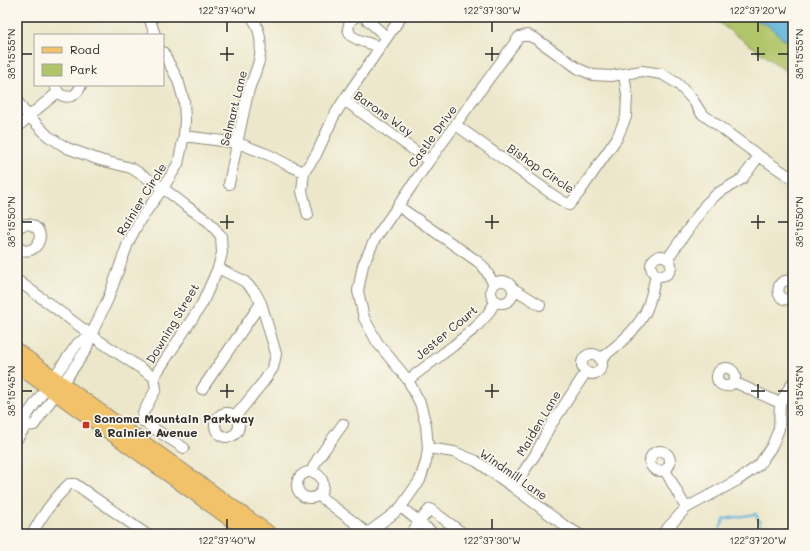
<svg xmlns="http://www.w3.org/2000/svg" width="810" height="551" font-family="Mali,sans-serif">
	<rect width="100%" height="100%" fill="#fbf7ec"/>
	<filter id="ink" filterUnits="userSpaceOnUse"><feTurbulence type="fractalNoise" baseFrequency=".025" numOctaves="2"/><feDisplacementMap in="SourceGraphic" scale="8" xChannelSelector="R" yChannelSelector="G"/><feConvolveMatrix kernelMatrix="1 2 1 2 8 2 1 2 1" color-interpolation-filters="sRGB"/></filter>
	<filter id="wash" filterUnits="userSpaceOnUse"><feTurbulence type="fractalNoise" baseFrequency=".012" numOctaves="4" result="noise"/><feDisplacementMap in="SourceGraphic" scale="16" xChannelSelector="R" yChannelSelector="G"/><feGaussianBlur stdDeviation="0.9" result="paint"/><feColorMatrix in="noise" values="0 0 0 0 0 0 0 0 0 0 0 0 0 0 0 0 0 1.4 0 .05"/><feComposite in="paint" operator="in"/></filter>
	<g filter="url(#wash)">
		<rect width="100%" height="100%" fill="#ece7ca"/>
		<path fill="#b0c468" stroke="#6e784a" d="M711 17H793V76Z"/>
		<path fill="#5eb3da" stroke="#446f82" d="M750 17H793V43L783 39 769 26Z"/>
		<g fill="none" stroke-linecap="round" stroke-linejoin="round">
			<path stroke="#5eb3da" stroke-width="2" d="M718 534 724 519 756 514 764 534"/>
		</g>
	</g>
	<g filter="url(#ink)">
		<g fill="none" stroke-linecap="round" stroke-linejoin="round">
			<defs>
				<path id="minor" d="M149 17 155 35
					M355 17 350 21 348 29 351 36 359 40 380 47
					M364 17 382 33 386 38
					M55 85C59 101 76 100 81 85
					M17 100 23 110 48 136 67 148 100 160 131 168 163 188 185 205 209 222 221 236 222 253 218 268 202 304 154 377 101 342 17 280
					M344 100 429 161
					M456 125 556 197 569 205 579 193 617 138 626 117 627 95 624 74
					M17 128 29 116 58 92
					M184 136 238 143 269 155 288 165 304 172 316 155 334 116 344 100 401 17
					M304 172 302 191 308 215
					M229 184C235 154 241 123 248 93 251 81 259 67 260 55 262 41 260 29 252 17
					M398 206 477 261 483 266 494 284
					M17 229C21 225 26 223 31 225 51 232 33 262 17 246
					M651 266a10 10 0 1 1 20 0a10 10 0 1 1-20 0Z
					M668 258 706 204 718 193 742 179 759 156
					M218 268 244 281 255 292 261 303 273 343 276 354 273 368 264 381 235 417
					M491 292a11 11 0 1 1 22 0a11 11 0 1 1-22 0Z
					M793 282C774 273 773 307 793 298
					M514 289 540 305
					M582 364a10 10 0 1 1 20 0a10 10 0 1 1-20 0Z
					M600 359C617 346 636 331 646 311 651 300 653 287 656 275
					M717 377a9 9 0 1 1 18 0a9 9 0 1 1-18 0Z
					M154 377 156 389 143 413 142 418 144 422 184 448
					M408 380 453 346 475 328 487 315 496 301
					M734 382 780 403
					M202 389 261 303
					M215 425a12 12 0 1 1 24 0a12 12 0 1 1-24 0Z
					M26 426 34 425 86 350 91 335 108 299 128 243 140 220 163 188 178 164 184 136 185 120 184 101 178 80 163 52
					M17 439 26 426 25 418 78 343 91 335
					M428 448 454 452 476 461 513 487 565 526 579 534
					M650 461a10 10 0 1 1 20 0a10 10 0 1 1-20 0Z
					M665 470 686 508
					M311 472 317 460 343 424
					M297 485a13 13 0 1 1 26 0a13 13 0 1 1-26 0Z
					M513 487 535 455 549 428 586 372
					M318 495 355 523 367 533
					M401 507 434 534
					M32 534C42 515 54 499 69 484H75L146 534
					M366 534 392 515 401 507 420 480 426 462 428 448 426 425 420 403 408 380 377 342 364 318 358 291 363 265 375 239 429 161 519 37 527 35 536 39 579 69 593 75 611 76 642 71 662 74 678 84 693 100 701 113 759 156 793 179
					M411 534 419 522 430 509 464 534
					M662 534 686 508 738 480 759 465 772 446 779 429 780 403 793 382"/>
				<path id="major" d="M17 350 63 384 271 534
					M17 366 250 534"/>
			</defs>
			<use href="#minor" stroke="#8c897a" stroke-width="12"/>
			<use href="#major" stroke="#8c897a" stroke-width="15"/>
			<use href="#minor" stroke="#fff" stroke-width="10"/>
			<use href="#major" stroke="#f2c26a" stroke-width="13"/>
		</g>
	</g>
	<path fill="none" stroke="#2b2b2b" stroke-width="1.5" d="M227 22V32M492 22V32M758 22V32M227 47V61M492 47V61M758 47V61M22 54H32M220 54H234M485 54H499M751 54H765M778 54H788M227 215V229M492 215V229M758 215V229M22 222H32M220 222H234M485 222H499M751 222H765M778 222H788M227 384V398M492 384V398M758 384V398M22 391H32M220 391H234M485 391H499M751 391H765M778 391H788M227 519V529M492 519V529M758 519V529"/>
	<rect fill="#c8321e" stroke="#fbf7ec" stroke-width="1.5" x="82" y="421" width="8" height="8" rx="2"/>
	<g text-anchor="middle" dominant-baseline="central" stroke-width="3.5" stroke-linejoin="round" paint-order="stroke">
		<g font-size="12" fill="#2b2b2b" stroke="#fbf7ec">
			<text transform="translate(233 108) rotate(-76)">Selmart Lane</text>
			<text transform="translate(384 113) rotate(35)">Barons Way</text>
			<text transform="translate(432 136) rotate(-54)">Castle Drive</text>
			<text transform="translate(541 168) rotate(34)">Bishop Circle</text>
			<text transform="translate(141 199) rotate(-58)">Rainier Circle</text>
			<text transform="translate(172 323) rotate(-59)">Downing Street</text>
			<text transform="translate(446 332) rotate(-40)">Jester Court</text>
			<text transform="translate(538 423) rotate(-59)">Maiden Lane</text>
			<text transform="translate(514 474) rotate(35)">Windmill Lane</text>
		</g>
		<g font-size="12" font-weight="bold" fill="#2b2b2b" stroke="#fbf7ec" text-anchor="start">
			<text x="94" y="418">Sonoma Mountain Parkway<tspan x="94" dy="14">&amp; Rainier Avenue</tspan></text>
		</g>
	</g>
	<rect width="810" height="551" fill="none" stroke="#fbf7ec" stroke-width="44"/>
	<rect x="34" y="34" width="130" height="52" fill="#fbf7ec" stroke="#a8a59f"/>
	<rect x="42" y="47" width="20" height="6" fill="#f2c26a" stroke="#a8a59f"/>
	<text x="70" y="54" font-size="12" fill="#2b2b2b">Road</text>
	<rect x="42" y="64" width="20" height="12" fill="#b0c468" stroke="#a8a59f"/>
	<text x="70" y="74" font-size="12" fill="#2b2b2b">Park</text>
	<rect x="22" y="22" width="766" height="507" fill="none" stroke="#2b2b2b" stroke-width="1.5"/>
	<g font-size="10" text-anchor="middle" fill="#2b2b2b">
		<text x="227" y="14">122°37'40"W</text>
		<text x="492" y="14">122°37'30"W</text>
		<text x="758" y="14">122°37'20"W</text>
		<text transform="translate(11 54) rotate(-90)" y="4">38°15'55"N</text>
		<text transform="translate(799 54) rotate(-90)" y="4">38°15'55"N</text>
		<text transform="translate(11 222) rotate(-90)" y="4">38°15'50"N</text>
		<text transform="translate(799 222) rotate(-90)" y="4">38°15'50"N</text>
		<text transform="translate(11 391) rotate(-90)" y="4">38°15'45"N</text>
		<text transform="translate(799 391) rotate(-90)" y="4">38°15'45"N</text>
		<text x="227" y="544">122°37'40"W</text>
		<text x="492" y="544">122°37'30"W</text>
		<text x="758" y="544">122°37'20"W</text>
	</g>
</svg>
